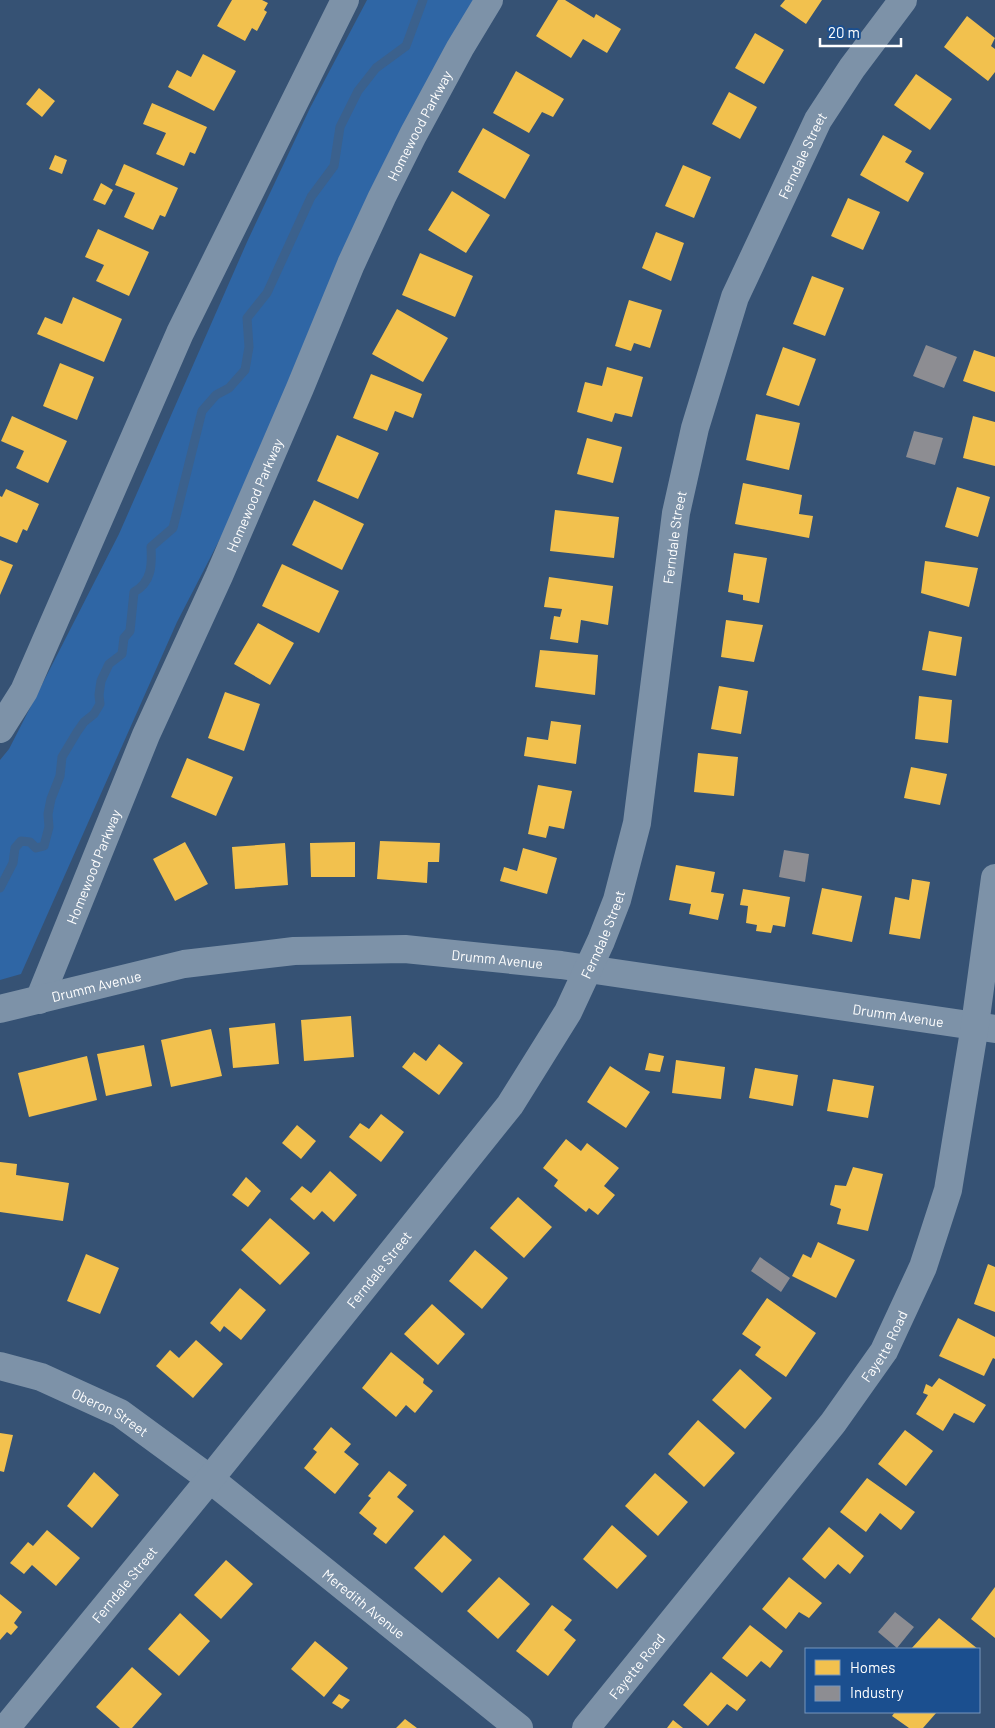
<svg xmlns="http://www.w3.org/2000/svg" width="995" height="1728" font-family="Barlow,sans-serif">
	<rect width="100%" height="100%" fill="#365274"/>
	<path fill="#2f66a5" d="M367 0H479L223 533 177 622 21 974 0 980V760L9 749 119 534 247 242 310 108Z"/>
	<path fill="#f2c14e" d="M232 0H262L268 3 264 10 267 12 257 31 252 28 245 41 217 26Z
		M558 0H565L594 18 596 14 621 29 607 53 583 39 571 58 536 36Z
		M785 0H822L806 24 780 6Z
		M967 16 995 38 991 46 995 49V72L988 81 944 47Z
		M755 33 784 50 764 84 735 68Z
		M203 54 236 71 214 111 168 87 177 70 191 77Z
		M516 71 564 99 553 117 542 112 529 133 493 113Z
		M916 74 952 99 930 130 894 105Z
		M39 88 55 101 42 117 26 104Z
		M729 92 757 107 740 139 712 124Z
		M152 103 207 127 195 154 190 152 184 166 156 154 166 133 143 124Z
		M483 128 530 155 505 199 458 172Z
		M883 135 912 151 905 162 924 173 908 202 860 175Z
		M55 155 67 160 62 174 49 169Z
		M124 164 178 188 165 217 160 215 153 230 124 217 135 193 115 185Z
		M683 165 711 177 694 218 665 206Z
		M101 183 113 190 105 205 93 200Z
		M452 191 490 215 466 253 428 230Z
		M848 198 880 212 863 250 831 236Z
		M98 229 149 252 129 296 96 281 104 265 85 257Z
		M656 232 684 243 671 281 642 268Z
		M420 253 473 276 455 317 402 295Z
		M812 276 844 288 825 336 793 324Z
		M73 297 122 319 104 362 37 334 45 317 62 324Z
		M629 300 662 310 650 348 634 343 631 351 615 346Z
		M397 309 448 338 423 382 372 354Z
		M783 347 816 359 799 406 766 395Z
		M974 350 995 357V392L963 381Z
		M60 363 94 377 77 420 43 406Z
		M607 367 643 377 632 417 615 413 612 422 577 412 585 382 602 386Z
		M371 374 422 394 413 418 395 411 387 431 353 418Z
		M756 414 800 423 789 470 746 460Z
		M12 416 67 441 48 483 16 468 24 451 1 441Z
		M973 416 995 422V466L963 458Z
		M337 435 379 453 358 499 317 481Z
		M587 438 622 447 613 483 577 474Z
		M743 483 802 495 799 514 813 516 809 538 735 524Z
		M957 487 990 497 978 537 945 527Z
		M6 489 39 504 27 531 23 529 17 543 0 536V496L2 497Z
		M314 500 364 524 342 570 292 545Z
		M555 510 619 517 614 558 550 551Z
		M734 553 767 558 759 603 743 600V595L728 592Z
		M0 560 13 565 0 595Z
		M925 561 978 568 969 607 921 593Z
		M282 564 339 591 319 633 262 606Z
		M549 577 613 586 608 625 581 620 578 643 550 639 554 616 560 617 562 609 544 607Z
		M726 620 763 625 754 662 721 657Z
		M258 623 294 643 270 685 234 664Z
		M929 631 962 637 956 676 922 670Z
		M540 650 598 655 595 695 535 687Z
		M719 686 748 691 741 734 711 729Z
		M225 692 260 704 244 751 208 738Z
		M919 696 952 700 948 743 915 739Z
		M551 721 581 725 576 764 524 756 527 737 548 740Z
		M698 753 738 757 734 796 694 792Z
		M187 758 233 777 216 816 171 797Z
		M911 767 947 774 940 805 904 798Z
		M538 785 572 791 564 829 549 826 546 838 528 834Z
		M380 841 440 843 439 862H428L427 883 377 879Z
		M185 842 208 884 175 901 153 859Z
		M355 842V877H311L310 843Z
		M285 843 288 885 235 889 232 847Z
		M523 848 557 858 547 894 500 881 504 867 517 871Z
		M676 865 715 872 711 892 724 894 718 920 689 914 691 904 669 900Z
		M912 879 930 882 920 939 889 934 895 897 909 900Z
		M822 888 862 896 852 942 812 934Z
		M743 889 790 897 785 927 773 925 771 933 756 931 757 925 746 923 748 906 740 905Z
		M351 1016 354 1057 304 1061 301 1020Z
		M275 1023 279 1064 233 1068 229 1028Z
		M211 1029 222 1076 171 1087 161 1040Z
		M439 1044 463 1063 439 1095 402 1067 414 1052 426 1061Z
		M144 1045 152 1086 106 1096 97 1054Z
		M649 1053 664 1056 660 1072 645 1070Z
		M87 1056 97 1100 29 1117 18 1073Z
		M676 1060 725 1067 721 1099 672 1093Z
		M610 1066 650 1092 626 1128 587 1102Z
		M755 1068 798 1075 793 1106 749 1098Z
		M833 1079 874 1086 868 1118 827 1111Z
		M381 1114 404 1132 381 1162 349 1137 360 1123 369 1129Z
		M297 1125 316 1141 301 1159 282 1143Z
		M566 1139 581 1151 587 1143 619 1168 604 1186 615 1195 598 1215 589 1208 586 1212 554 1186 558 1180 543 1168Z
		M0 1162 17 1164 16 1175 69 1183 63 1221 0 1212Z
		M853 1167 883 1174 868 1231 837 1224 841 1209 830 1205 835 1185 846 1186Z
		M330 1171 357 1195 334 1222 322 1211 314 1220 290 1199 302 1186 311 1193Z
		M246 1177 261 1191 248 1207 232 1195Z
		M518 1197 552 1227 524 1258 490 1228Z
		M270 1218 310 1253 280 1285 241 1250Z
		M818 1242 855 1260 836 1298 792 1276 803 1254 811 1258Z
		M475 1250 508 1278 482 1309 449 1281Z
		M86 1254 119 1268 100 1314 67 1301Z
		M988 1264 995 1267V1312L974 1304Z
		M240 1288 266 1310 241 1340 224 1326 220 1332 210 1323Z
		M767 1298 816 1333 786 1377 755 1355 761 1347 742 1334Z
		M432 1304 465 1334 438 1365 404 1334Z
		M958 1318 995 1337V1359L993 1358 984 1376 939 1356Z
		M196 1340 223 1364 193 1398 156 1366 170 1350 179 1358Z
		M391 1352 424 1379 423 1383 433 1391 415 1413 406 1405 396 1417 362 1388Z
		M740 1369 772 1398 745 1429 712 1400Z
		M939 1378 986 1405 974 1423 954 1413 943 1431 916 1414 928 1395 923 1393 926 1384 932 1387Z
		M698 1420 735 1453 704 1487 668 1454Z
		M331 1427 351 1444 344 1452 359 1464 335 1494 304 1468 317 1452 313 1449Z
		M905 1430 933 1451 906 1486 878 1464Z
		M0 1433 13 1435 4 1472 0 1471Z
		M389 1471 407 1485 397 1497 414 1511 386 1544 373 1534 377 1528 359 1513 371 1498 368 1496Z
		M94 1472 119 1495 92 1528 67 1506Z
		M655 1473 688 1502 658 1536 625 1506Z
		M867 1478 915 1512 901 1530 880 1513 866 1532 840 1512Z
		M612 1525 647 1556 617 1589 583 1559Z
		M829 1527 864 1556 850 1574 838 1564 825 1579 802 1559Z
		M47 1530 80 1558 56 1586 32 1565 24 1574 10 1563 28 1542 33 1546Z
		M444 1535 472 1560 442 1593 414 1568Z
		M226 1560 253 1584 221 1619 194 1595Z
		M499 1577 530 1604 498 1639 467 1611Z
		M789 1577 822 1603 809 1618 799 1612 786 1629 762 1609Z
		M995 1587V1638L971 1619Z
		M0 1594 22 1612 14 1623 18 1627 11 1635 7 1632 0 1640Z
		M552 1605 572 1620 564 1630 576 1640 548 1676 516 1651Z
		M180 1613 210 1641 179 1676 148 1649Z
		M939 1618 978 1649H911Z
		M750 1625 783 1651 770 1668 761 1661 747 1677 722 1658Z
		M315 1641 348 1668 324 1697 291 1669Z
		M132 1667 162 1694 132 1728H120L96 1707Z
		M711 1672 746 1700 737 1711 727 1704 708 1726 683 1705Z
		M339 1694 350 1700 342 1709 332 1703Z
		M895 1712H937L923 1728H909L892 1716Z
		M405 1719 417 1728H396Z
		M673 1720 683 1728H667Z"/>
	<path fill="#8d8d92" d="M926 345 957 357 944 388 913 376Z
		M914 431 943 438 935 465 906 457Z
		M784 850 809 854 805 882 779 877Z
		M760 1257 790 1278 781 1292 751 1271Z
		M895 1612 914 1627 897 1648 878 1632Z"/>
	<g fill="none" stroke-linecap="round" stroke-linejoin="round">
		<path stroke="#3b618d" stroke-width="9" d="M0 888 13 863 15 848 21 841 30 842 36 848 44 846 49 827 48 814 51 799 60 776 62 757 77 732 84 722 94 714 100 704 99 695 101 681 109 664 122 654 124 638 130 631 134 592C152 582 152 565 151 547L173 528 202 411 216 395 229 388 245 370 249 347 247 318 267 293 311 197 334 166 340 127 358 91 376 68 406 46 423 0"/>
		<g stroke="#7d92a8" stroke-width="28">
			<path d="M0 729 24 691 180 333 345 0"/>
			<path id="s1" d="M39 1000 146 735 219 576 300 388 351 264 382 197 413 135 460 48 489 0"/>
			<path id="s2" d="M0 1009 184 964 294 951 405 949 561 965 995 1029"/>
			<path id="s3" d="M0 1366 41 1377 120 1413 210 1479 519 1728"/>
			<path id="s4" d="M6 1728 210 1479 510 1105 568 1012 601 941 617 900 637 823 676 513 695 428 735 297 818 120 852 68 903 0"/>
			<path id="s5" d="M586 1728 833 1423 884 1351 923 1267 948 1190 975 1025 995 878"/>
		</g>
	</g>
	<g text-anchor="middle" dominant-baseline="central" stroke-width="5" stroke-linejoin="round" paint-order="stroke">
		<g font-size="14" fill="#fff" stroke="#1b4f8f">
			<text stroke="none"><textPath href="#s1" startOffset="954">Homewood Parkway</textPath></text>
			<text stroke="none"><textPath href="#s4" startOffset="1806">Ferndale Street</textPath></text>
			<text stroke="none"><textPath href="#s1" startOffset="549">Homewood Parkway</textPath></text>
			<text stroke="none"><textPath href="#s4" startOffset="1401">Ferndale Street</textPath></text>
			<text stroke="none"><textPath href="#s1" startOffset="144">Homewood Parkway</textPath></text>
			<text stroke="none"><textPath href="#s4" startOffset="996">Ferndale Street</textPath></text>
			<text stroke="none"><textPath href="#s2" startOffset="504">Drumm Avenue</textPath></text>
			<text stroke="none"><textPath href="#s2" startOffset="99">Drumm Avenue</textPath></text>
			<text stroke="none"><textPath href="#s2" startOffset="909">Drumm Avenue</textPath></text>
			<text stroke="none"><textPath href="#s4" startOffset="591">Ferndale Street</textPath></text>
			<text stroke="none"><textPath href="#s5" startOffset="485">Fayette Road</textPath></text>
			<text stroke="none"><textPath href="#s3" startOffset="120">Oberon Street</textPath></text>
			<text stroke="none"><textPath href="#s4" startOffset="186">Ferndale Street</textPath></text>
			<text stroke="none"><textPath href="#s3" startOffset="439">Meredith Avenue</textPath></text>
			<text stroke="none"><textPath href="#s5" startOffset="80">Fayette Road</textPath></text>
		</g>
	</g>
	<rect x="805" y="1648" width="175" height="65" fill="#1b4f8f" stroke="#7695bc"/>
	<rect x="815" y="1660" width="25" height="15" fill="#f2c14e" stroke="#7695bc"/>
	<text x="850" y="1673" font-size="15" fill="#ffffff">Homes</text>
	<rect x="815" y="1686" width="25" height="15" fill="#8d8d92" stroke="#7695bc"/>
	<text x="850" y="1698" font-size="15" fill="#ffffff">Industry</text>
	<path d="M820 38v8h81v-8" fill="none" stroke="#ffffff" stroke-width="2.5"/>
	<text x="828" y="38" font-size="15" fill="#ffffff" stroke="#1b4f8f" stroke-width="4" paint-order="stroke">20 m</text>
</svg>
